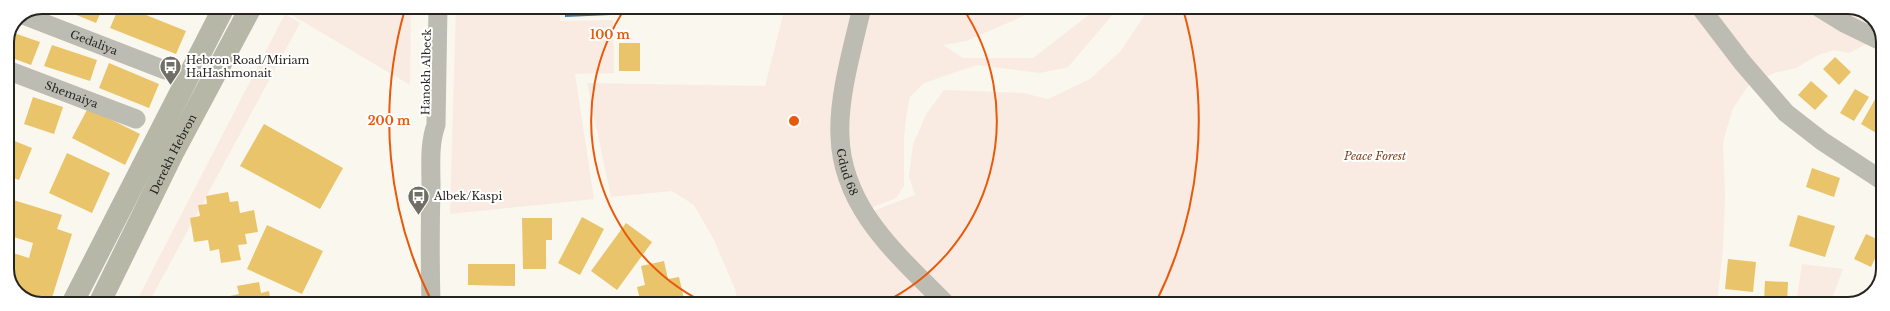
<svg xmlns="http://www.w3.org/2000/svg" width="1890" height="311" font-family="'Libre Baskerville',serif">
	<rect width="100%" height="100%" fill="#faf7ee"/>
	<path fill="#f9ebe1" d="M286 7H411L410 85 285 11Z
		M456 7H559L560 21 613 20 614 73 575 74 594 199 450 214Z
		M785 7H854L837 164 840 186 858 216 890 261 934 304H738L735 289 714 240 694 205 672 191 611 197 587 83 765 86Z
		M871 7H1035L1033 12 966 41 943 45 963 58H1033L1099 7H1119L1068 67 1040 73 977 65 924 83 910 97 907 111 904 136V186L896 198 869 209 845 162 852 83 867 29Z
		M1150 7H1853L1873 18 1882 36 1849 53 1834 50 1818 55 1796 68 1774 73 1748 86 1733 108 1723 142 1725 196 1723 248 1717 304H952L868 213 915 195 909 176 913 144 927 113 944 90 1023 93 1048 99 1090 79 1120 52Z
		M285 14 300 23 148 304H135Z
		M1802 264 1843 269 1830 304H1796Z"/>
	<path fill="#e9c46a" d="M42 7H49L48 10 40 8Z
		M57 7H103L96 23Z
		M119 7H126L186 31 176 54 110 28Z
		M11 32 40 42 31 65 7 56V42Z
		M619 43H640V71H619Z
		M52 45 97 60 90 81 44 66Z
		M1835 57 1851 72 1839 85 1823 69Z
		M109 63 159 84 149 108 99 88Z
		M1811 81 1828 96 1815 110 1798 95Z
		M7 88 10 89 7 97Z
		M1855 89 1869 97 1854 121 1840 113Z
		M1878 94 1883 97V125L1878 134 1861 124Z
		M33 97 63 107 54 134 24 124Z
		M88 108 140 134 125 165 72 138Z
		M7 121 15 124 11 135 7 134Z
		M264 124 343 168 320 209 240 166Z
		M7 138 32 148 19 180 7 176Z
		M67 153 110 173 92 213 49 193Z
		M1812 168 1840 178 1834 197 1806 187Z
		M228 192 230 202 238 201 240 213 254 210 258 232 245 234 247 244 238 245 241 260 221 263 219 249 210 251 208 240 194 242 190 218 200 216 198 205 207 204 206 196Z
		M7 198 62 215 57 229 72 234 50 304H44L19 295 22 286 12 283 7 273V251L29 258 33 243 7 235Z
		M1883 198V215L1876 212Z
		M1798 215 1835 226 1825 257 1789 246Z
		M582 217 604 229 580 275 558 263Z
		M522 218H552V240H546V269H523Z
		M626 223 652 242 617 290 591 271Z
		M267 225 323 251 302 294 247 269Z
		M1866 234 1883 242 1871 267 1854 259Z
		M1728 259 1756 262 1753 292 1725 289Z
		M664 261 668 279 679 277 685 303 641 304 637 287 645 285 641 266Z
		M468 264H515V286L468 285Z
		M1765 281 1788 282 1787 303 1764 302Z
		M259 282 261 293 269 291 271 304H231L230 296 239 294 237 286Z
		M284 301 285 304H272V303Z"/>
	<path fill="#457b9d" d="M565 7H679V12L565 17Z"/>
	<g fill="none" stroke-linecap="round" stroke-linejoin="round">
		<g stroke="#bcbcb2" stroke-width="19">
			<path id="s1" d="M862 7C853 47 838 96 840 136 842 209 899 256 946 304"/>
			<path d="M1700 7 1742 62 1786 113 1822 141 1883 181"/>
			<path d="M1818 7 1844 23 1883 42"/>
			<path id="s2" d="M23 15 165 70"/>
			<path id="s3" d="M7 70 136 119"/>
			<path d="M431 304C430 265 430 226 431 186 431 166 429 144 436 125L438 7"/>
		</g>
		<g stroke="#b7b7a8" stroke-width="22">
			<path d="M72 304 224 7"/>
			<path id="s4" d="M99 304 174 151 251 7"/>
		</g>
	</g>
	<g fill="none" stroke="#e8590c" stroke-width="2">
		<path d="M705 303A203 203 0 0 1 626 7M962 7A203 203 0 0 1 883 303"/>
		<path d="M432 302A405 405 0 0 1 405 9M1183 9A405 405 0 0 1 1156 302"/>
	</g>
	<defs>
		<symbol id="bus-pin" viewBox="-11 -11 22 30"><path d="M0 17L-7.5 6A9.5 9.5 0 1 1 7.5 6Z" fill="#706e67" stroke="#fff"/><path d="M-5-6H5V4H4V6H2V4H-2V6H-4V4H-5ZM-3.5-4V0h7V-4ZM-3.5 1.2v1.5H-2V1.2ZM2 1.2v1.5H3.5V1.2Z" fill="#fff"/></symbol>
	</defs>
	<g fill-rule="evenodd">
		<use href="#bus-pin" x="158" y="54" width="25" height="34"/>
		<use href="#bus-pin" x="406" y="184" width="25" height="34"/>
	</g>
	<g text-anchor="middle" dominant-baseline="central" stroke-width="4" stroke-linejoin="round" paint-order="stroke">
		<g font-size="11" fill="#26241e" stroke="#fff">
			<text stroke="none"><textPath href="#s2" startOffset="76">Gedaliya</textPath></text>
			<text transform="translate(426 72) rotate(-89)">Hanokh Albeck</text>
			<text stroke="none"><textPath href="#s3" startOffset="69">Shemaiya</textPath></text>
			<text stroke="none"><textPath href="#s4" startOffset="167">Derekh Hebron</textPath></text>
			<text stroke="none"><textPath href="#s1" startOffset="168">Gdud 68</textPath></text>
		</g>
		<g font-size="11" fill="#26241e" stroke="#fff" text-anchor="start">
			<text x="186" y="60">Hebron Road/Miriam<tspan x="186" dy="13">HaHashmonait</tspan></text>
			<text x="434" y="196">Albek/Kaspi</text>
		</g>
		<g font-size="11" font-style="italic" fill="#803b13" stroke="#fff">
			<text x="1375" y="156">Peace Forest</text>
		</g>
	</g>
	<path d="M0 0H1890V311H0ZM42 14H1848A28 28 0 0 1 1876 42V269A28 28 0 0 1 1848 297H42A28 28 0 0 1 14 269V42A28 28 0 0 1 42 14Z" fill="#fff" fill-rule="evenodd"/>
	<path fill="none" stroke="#26241e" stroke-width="2" d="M42 14H1848A28 28 0 0 1 1876 42V269A28 28 0 0 1 1848 297H42A28 28 0 0 1 14 269V42A28 28 0 0 1 42 14Z"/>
	<circle cx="794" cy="121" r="6" fill="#e8590c" stroke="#fff" stroke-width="2"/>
	<g font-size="12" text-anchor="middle" font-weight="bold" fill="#e8590c" stroke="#fff" stroke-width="4" stroke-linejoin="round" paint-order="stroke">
		<text x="610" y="39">100 m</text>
		<text x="389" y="125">200 m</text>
	</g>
</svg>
